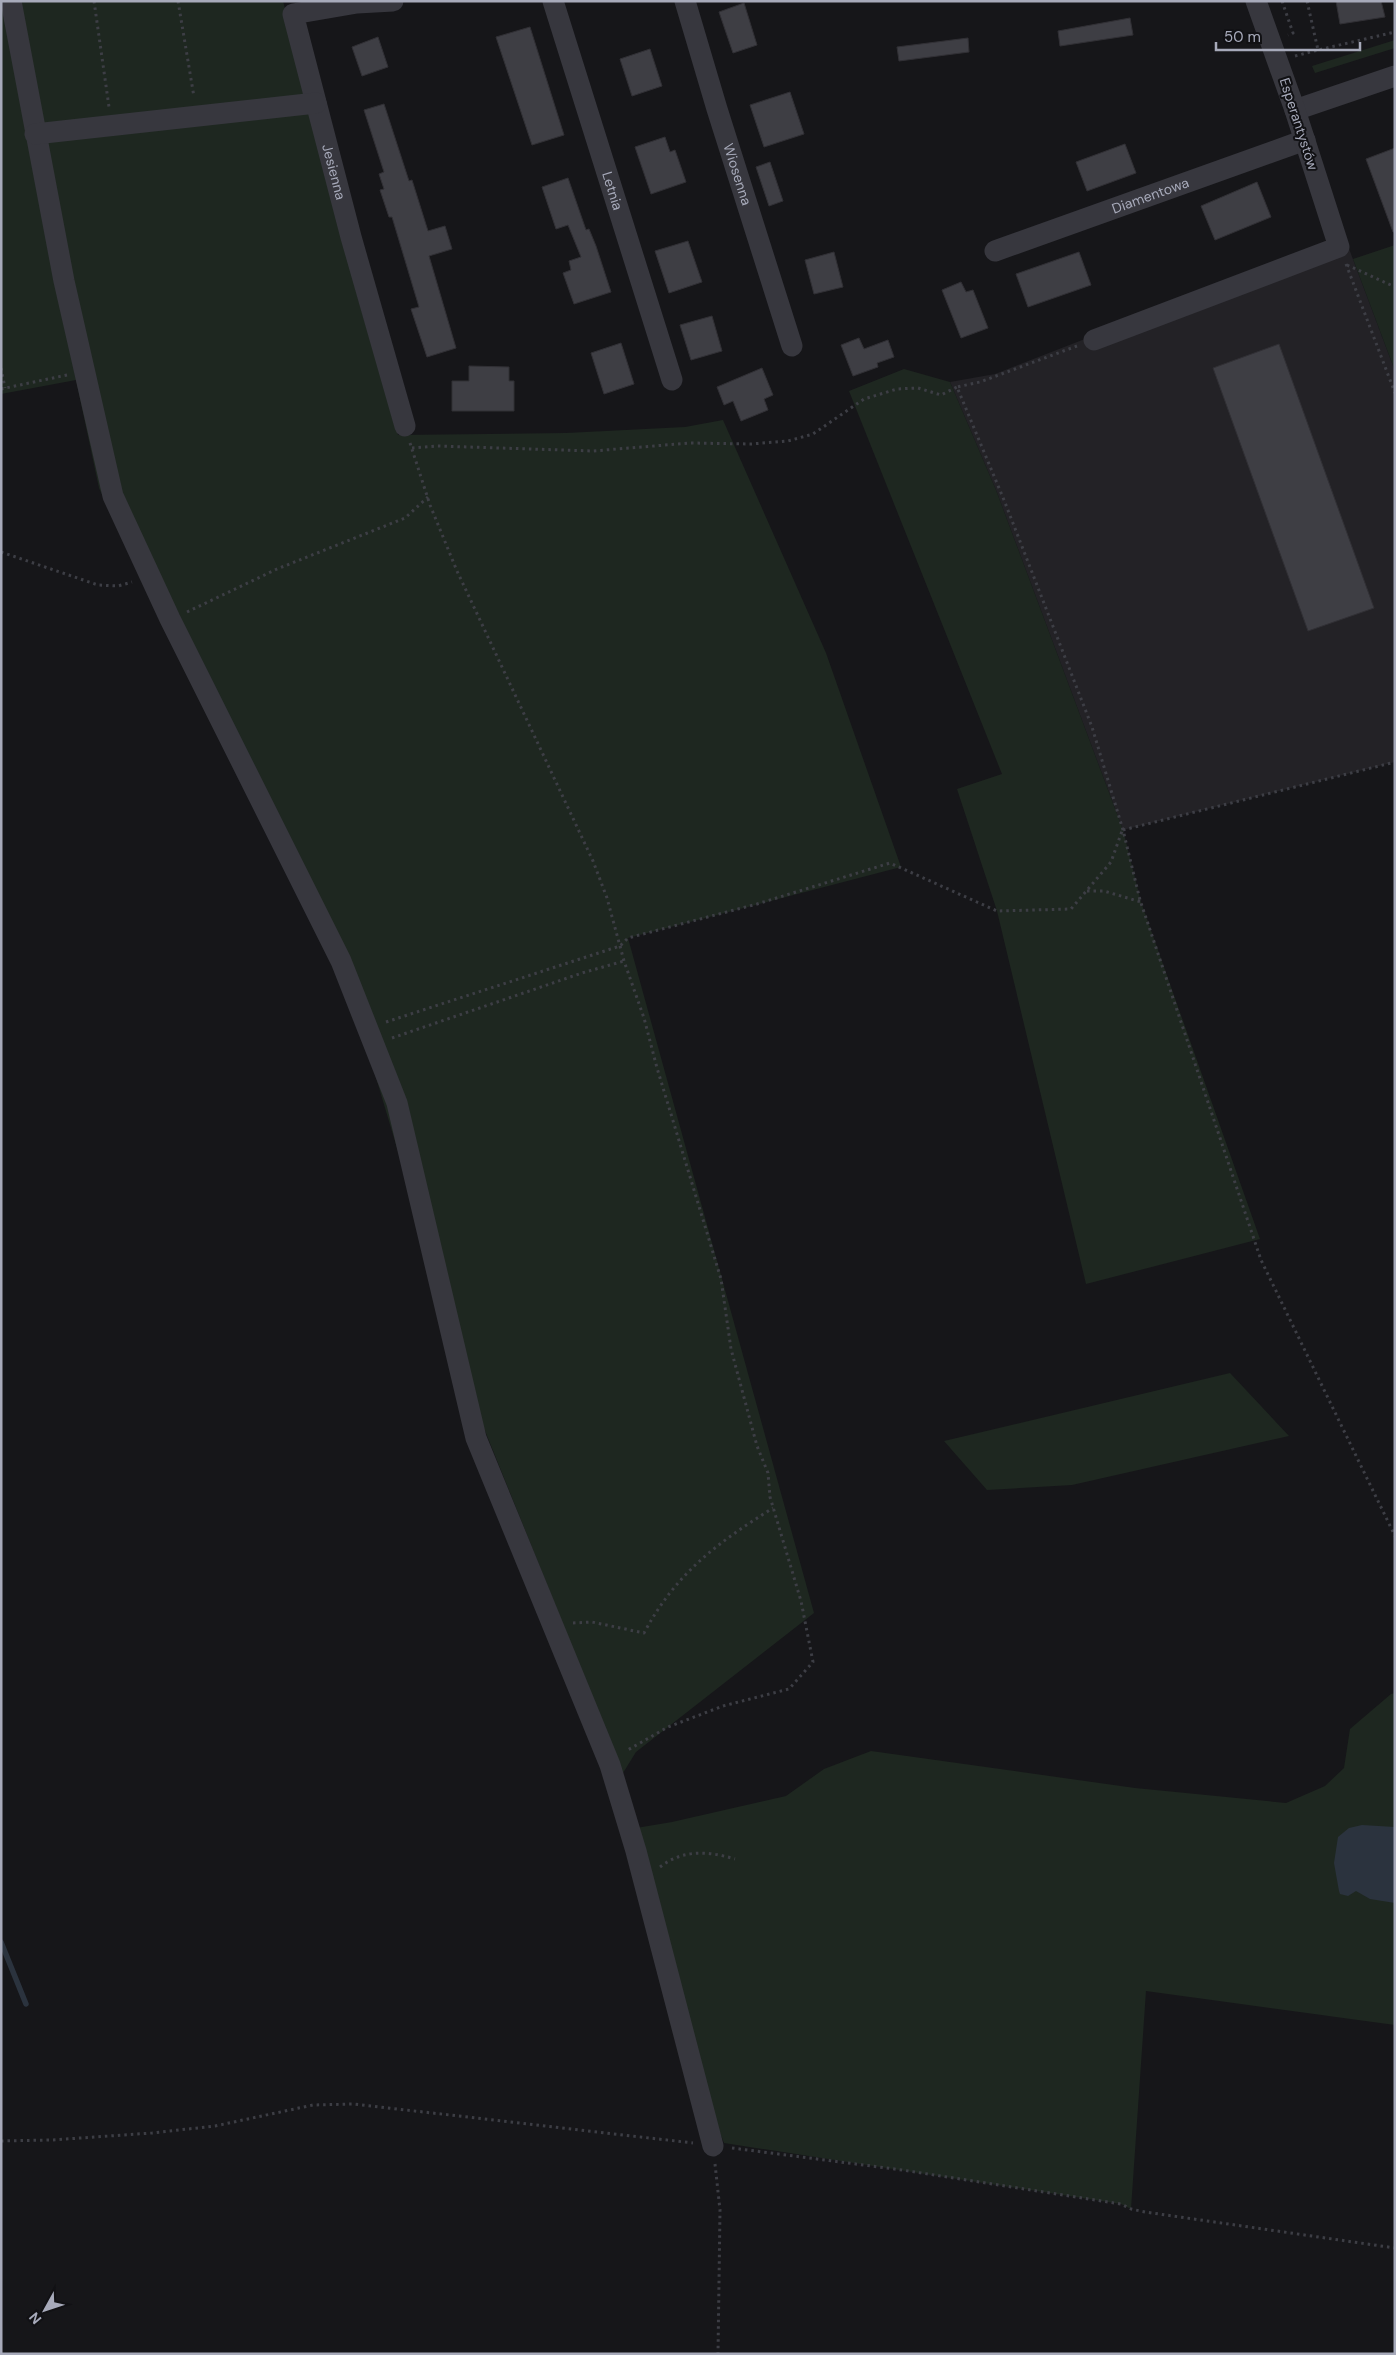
<svg xmlns="http://www.w3.org/2000/svg" width="1396" height="2355" font-family="'DM Sans',sans-serif">
	<rect width="100%" height="100%" fill="#161619"/>
	<path fill="#232226" d="M1345 238 1395 371V762L1123 830 996 490 950 382 995 374Z"/>
	<path fill="#1e2720" d="M1 1H283L356 291 398 435 566 433 685 427 723 420 826 653 901 867 628 938 814 1613 636 1752 623 1773 471 1396 360 1024 291 873 158 616 99 488 76 380 1 394Z
		M1395 40V48L1315 73 1312 66Z
		M1395 245V371L1353 259Z
		M904 369 950 382 996 490 1123 830 1141 902 1260 1239 1086 1284 997 911 957 789 1002 774 849 391Z
		M1230 1373 1289 1436 1072 1485 987 1490 944 1441Z
		M1395 1693V2025L1146 1991 1131 2209 1121 2204 724 2143 709 2104 636 1828 672 1822 786 1796 824 1769 871 1751 1135 1788 1286 1803 1325 1786 1344 1768 1350 1729 1391 1694Z"/>
	<path fill="#2b333e" d="M1362 1825 1395 1827V1903L1370 1899 1356 1891 1348 1896 1340 1894 1339 1891 1334 1863 1338 1837 1349 1828Z"/>
	<g fill="none" stroke-linecap="round" stroke-linejoin="round">
		<path stroke="#2b333e" stroke-width="5.5" d="M1 1942 26 2004"/>
	</g>
	<path fill="#3e3e44" stroke="#313035" d="M1336 1H1381L1385 17 1340 24Z
		M744 3 757 45 733 53 719 12Z
		M1130 18 1133 35 1060 46 1058 31Z
		M530 27 564 135 532 145 496 37Z
		M378 37 388 67 362 76 352 47Z
		M968 38 969 52 899 61 897 47Z
		M650 49 662 86 632 96 620 59Z
		M790 92 804 134 764 147 750 105Z
		M384 104 409 181 412 180 428 231 445 226 452 249 429 256 456 348 427 357 411 309 419 307 392 217H389L380 190 384 189 379 174 384 172 364 110Z
		M665 137 670 152 675 150 686 182 651 194 635 147Z
		M1125 144 1136 173 1087 191 1076 162Z
		M1395 148V232H1393L1366 159Z
		M770 162 783 201 769 206 756 167Z
		M568 178 586 230 589 229 596 246 611 292 574 304 563 273 571 270 569 261 581 257 568 225 556 229 542 187Z
		M1257 182 1271 217 1215 240 1201 206Z
		M688 241 702 282 669 293 655 251Z
		M834 252 843 287 814 294 805 260Z
		M1079 252 1091 285 1028 307 1016 274Z
		M961 282 966 292 973 290 988 328 961 338 942 290Z
		M712 316 722 351 691 360 680 325Z
		M859 338 864 349 888 340 894 357 877 363 878 367 853 376 841 345Z
		M621 343 634 384 604 394 591 353Z
		M1279 344 1374 608 1308 631 1213 368Z
		M469 366 509 367V381H514V411H452V381H469Z
		M762 368 773 395 764 399 768 410 741 421 733 401 724 405 717 387Z"/>
	<g fill="none" stroke-linecap="round" stroke-linejoin="round">
		<path stroke="#3d3e45" stroke-width="3" stroke-dasharray="2.5 4" stroke-linecap="butt" d="M94 1 109 107
			M178 1 194 97
			M1282 1 1293 33 1288 35
			M1307 1 1318 50 1395 32
			M1295 56 1318 50
			M1346 264 1395 393
			M1347 265 1395 287
			M1077 346 980 382 957 387 1004 500 1092 727 1123 830 1140 900 1261 1260 1395 1536
			M1 368 5 388
			M1 389 67 375
			M410 443 430 505 457 571 593 861 607 898 624 961 644 1018 657 1068 721 1279 731 1349 757 1446 768 1473 770 1497 801 1601 813 1662 789 1689 723 1706 668 1727 626 1751
			M412 448 437 446 593 451 690 443 751 444 788 441 813 434 864 399 897 389 918 388 941 395 957 387
			M1 552 98 585 118 586 132 582
			M187 612 277 569 405 518 428 497
			M1123 830 1395 762
			M1087 891H1104L1141 902
			M386 1022 620 946 628 938 757 904 890 863 997 911 1071 909 1111 862 1122 831
			M392 1038 582 973 624 961
			M573 1623 592 1622 644 1633C676 1573 717 1543 773 1508
			M660 1867C683 1849 708 1851 735 1859
			M1 2141 52 2140 152 2133 215 2126 313 2105 354 2104 693 2143
			M732 2148 902 2170 1121 2204 1131 2209 1145 2212 1395 2248
			M715 2164 720 2210 718 2354"/>
		<g stroke="#37373e" stroke-width="21">
			<path d="M11 1 64 281 113 496 170 619 341 961 397 1103 476 1438 610 1765 636 1851 713 2146"/>
			<path id="s1" d="M393 1 357 3 293 14 351 237 405 426"/>
			<path id="s2" d="M553 1 672 380"/>
			<path id="s3" d="M685 1 717 109 792 346"/>
			<path d="M1295 110 1395 76"/>
			<path d="M35 134 316 103"/>
			<path id="s4" d="M995 251 1305 140"/>
			<path d="M1094 340 1339 247 1295 110 1256 1"/>
		</g>
	</g>
	<g text-anchor="middle" dominant-baseline="central" stroke-width="4" stroke-linejoin="round" paint-order="stroke">
		<g font-size="14" fill="#a7aaba" stroke="#111114">
			<text transform="translate(1299 124) rotate(72)">Esperantystów</text>
			<text stroke="none"><textPath href="#s1" startOffset="264">Jesienna</textPath></text>
			<text stroke="none"><textPath href="#s3" startOffset="181">Wiosenna</textPath></text>
			<text stroke="none"><textPath href="#s2" startOffset="199">Letnia</textPath></text>
			<text stroke="none"><textPath href="#s4" startOffset="165">Diamentowa</textPath></text>
		</g>
	</g>
	<rect width="1396" height="2355" fill="none" stroke="#a7aaba" stroke-width="5"/>
	<g transform="translate(45 2310) rotate(230)" stroke="#111114" stroke-width="4" paint-order="stroke">
	<path d="M0-4L9 19L0 12L-9 19Z" fill="#a7aaba"/>
	<text y="-8" font-size="14" font-weight="bold" text-anchor="middle" fill="#a7aaba">N</text>
	</g>
	<path d="M1216 42v8h144v-8" fill="none" stroke="#a7aaba" stroke-width="2.5"/>
	<text x="1224" y="42" font-size="15" fill="#a7aaba" stroke="#111114" stroke-width="4" paint-order="stroke">50 m</text>
</svg>
